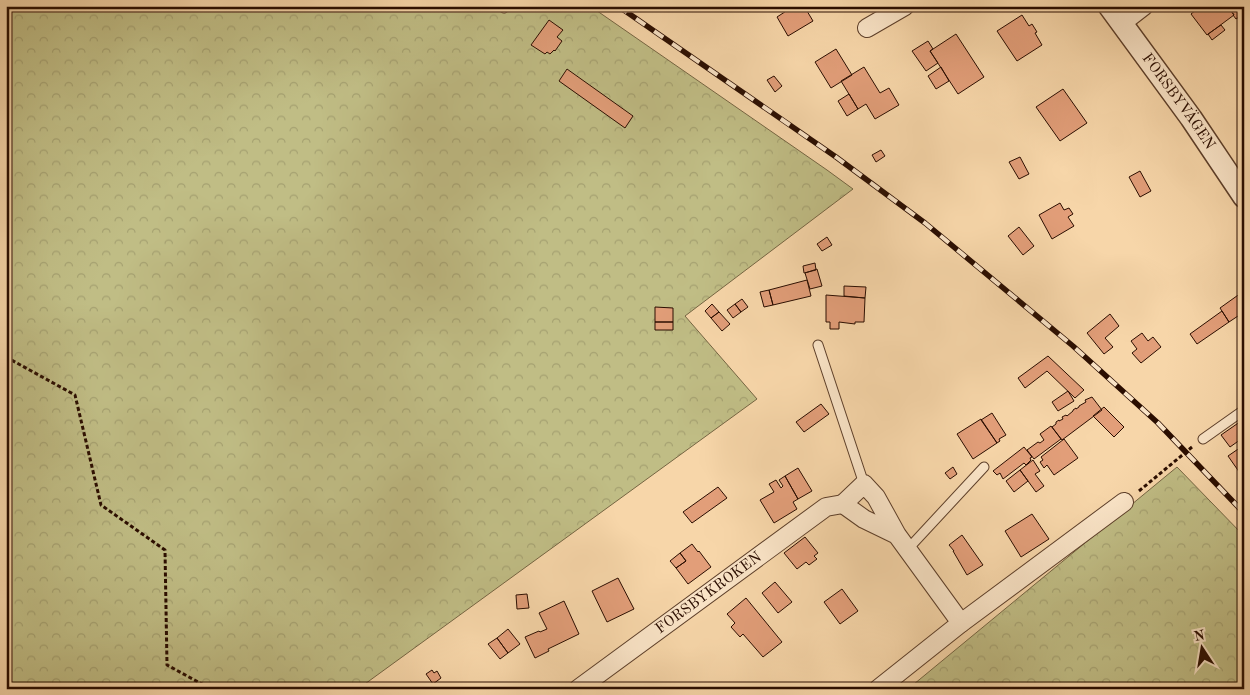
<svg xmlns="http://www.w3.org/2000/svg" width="1250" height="695" font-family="'Old Standard TT',serif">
	<defs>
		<pattern id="forest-crowns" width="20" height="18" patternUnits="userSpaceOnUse" patternTransform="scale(1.25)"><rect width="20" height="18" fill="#c0bd85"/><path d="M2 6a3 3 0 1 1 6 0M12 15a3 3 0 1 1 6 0" fill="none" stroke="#a5a171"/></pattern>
	</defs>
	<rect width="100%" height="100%" fill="#f7d6a9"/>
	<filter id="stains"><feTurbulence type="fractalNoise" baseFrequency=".004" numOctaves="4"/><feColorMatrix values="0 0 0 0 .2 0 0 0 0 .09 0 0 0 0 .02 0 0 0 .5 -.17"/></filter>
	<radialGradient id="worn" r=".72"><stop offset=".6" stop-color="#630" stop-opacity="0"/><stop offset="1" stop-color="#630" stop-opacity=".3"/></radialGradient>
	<path fill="url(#forest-crowns)" stroke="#756542" d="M6 6H590L827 170 853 189 685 316 757 399 358 689H6Z
		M1177 467 1244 536V689H908Z"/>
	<path fill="#e29e79" stroke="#2a0d00" d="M794 6H804L813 21 788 36 777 17Z
		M1201 6H1228L1234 15 1207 35 1191 14Z
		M1230 6H1244V24L1239 17 1236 19 1233 15H1234L1228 7Z
		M1022 15 1029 26 1032 24 1037 32 1035 33 1042 45 1017 61 997 31Z
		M549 20 563 30 557 37 562 41 555 51 554 50 550 54 547 52 545 54 531 45Z
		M1221 25 1225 30 1212 40 1208 34Z
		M956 34 984 77 958 94 930 51Z
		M928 41 933 49 930 51 938 63 926 71 912 51Z
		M836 49 852 75 831 88 815 62Z
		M864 67 880 93 889 88 899 105 875 119 866 104 858 109 841 81Z
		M941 67 949 81 936 89 928 76Z
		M567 69 633 116 625 128 559 81Z
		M774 76 782 86 775 92 767 80Z
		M1063 89 1087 123 1060 141 1036 107Z
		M849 94 858 109 847 116 838 101Z
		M881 150 885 156 876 162 872 155Z
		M1020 157 1029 174 1019 179 1009 162Z
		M1140 171 1151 191 1140 197 1129 177Z
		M1060 203 1064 210 1069 208 1073 214 1068 217 1074 226 1052 239 1039 215Z
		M1019 227 1034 246 1023 255 1008 236Z
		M827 237 832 245 822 251 817 244Z
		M815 263 816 270 804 273 803 266Z
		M817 269 822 286 810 289 805 273Z
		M807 280 811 296 773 305 769 290Z
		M844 286 866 287 865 298 844 296Z
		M769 290 773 305 764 307 760 292Z
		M1241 293 1244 298V312L1229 322 1220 308Z
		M826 295 865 298 864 322H855V324L839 322V329H830V322H826Z
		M742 299 748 307 741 312 735 304Z
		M712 304 719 312 711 318 705 311Z
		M735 304 741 312 733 318 727 310Z
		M655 307 673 308V322H655Z
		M1222 311 1229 322 1197 344 1190 334Z
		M719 312 730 324 722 331 711 318Z
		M1110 314 1119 326 1105 338 1113 347 1104 354 1087 333Z
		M655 322H673V330H655Z
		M1142 333 1148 341 1153 337 1161 347 1141 363 1132 353 1137 349 1131 341Z
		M1048 356 1084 390 1075 398 1047 371 1025 388 1018 378Z
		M1068 391 1074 401 1058 411 1052 402Z
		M1092 397 1102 410 1062 440 1052 427 1056 424V422L1059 420V421L1063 419 1062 417 1066 415 1067 416 1073 411V410L1076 408V409L1079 407V406L1086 402 1085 400Z
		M821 404 829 414 804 432 796 422Z
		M1104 407 1124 427 1114 437 1093 416Z
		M992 413 1006 435 999 439 1000 441 997 443 981 420Z
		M981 419 997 443 973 459 957 434Z
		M1244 419V437L1230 447 1221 435Z
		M1051 426 1061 439 1034 459 1027 450 1038 442 1040 443 1044 440 1040 434Z
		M1064 439 1078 458 1054 475 1047 465 1044 468 1040 462 1043 460 1041 457Z
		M1244 445V474L1242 476 1228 456Z
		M1024 447 1032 457 1030 458 1031 460 1026 465 1024 463 1003 479 1000 473 997 475 993 471Z
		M1033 460 1040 471 1035 474 1044 486 1036 492 1020 470Z
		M953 467 957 474 950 479 945 473Z
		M798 468 812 491 798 499 785 476Z
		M1020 470 1028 481 1014 492 1006 481Z
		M785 476 798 499 793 502 797 509 774 523 760 500 774 492 769 484 776 480 781 488 783 486 779 480Z
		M718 487 727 498 692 523 683 512Z
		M1032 514 1049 539 1021 557 1005 531Z
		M962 535 983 565 967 575 953 551H954L949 545Z
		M805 537 818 553 814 556 817 559 809 565 806 562 797 569 784 553Z
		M692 544 698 552 699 551 711 567 688 584 676 568 686 561 680 553Z
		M680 553 686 561 676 568 670 561Z
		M618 578 634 609 607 622 592 591Z
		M775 582 792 602 778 613 762 593Z
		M842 589 858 611 840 624 824 602Z
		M527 594 529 608 517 609 516 595Z
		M746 598 782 642 763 657 743 634 740 637 731 627 735 623 727 614Z
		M564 601 579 634 548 649 549 651 535 658 525 637 539 631 540 632 547 629 539 613Z
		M508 629 520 644 508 653 497 638Z
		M497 638 508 653 500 659 488 644Z
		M432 670 434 673 437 671 441 678 433 684 426 674Z"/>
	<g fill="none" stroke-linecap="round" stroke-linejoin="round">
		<defs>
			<path id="service" d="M501 6 504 8
				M818 345 864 484
				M1203 439 1244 410
				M907 550 984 467"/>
			<g id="minor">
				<path d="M1122 23 1144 6"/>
				<path d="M867 28 905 6"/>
				<path d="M897 535 864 519 843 504 864 484 876 497 897 535 961 623"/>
				<path id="s1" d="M578 689 826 507 843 504"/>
				<path d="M878 689 961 623 1124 502"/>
			</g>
			<g id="tertiary">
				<path id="s2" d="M1109 6 1191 118 1244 197"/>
			</g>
		</defs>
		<use href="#service" stroke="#5d3f2a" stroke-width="11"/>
		<use href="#minor" stroke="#5d3f2a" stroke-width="20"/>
		<use href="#tertiary" stroke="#5d3f2a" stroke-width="24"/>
		<path stroke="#2a0d00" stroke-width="3" stroke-dasharray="4 2.5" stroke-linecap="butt" d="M6 357 75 395 101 505 165 550 167 665 211 689
			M1139 491 1192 447"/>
		<use href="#service" stroke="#fae4c7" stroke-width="9"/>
		<use href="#minor" stroke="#fae4c7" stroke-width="18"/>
		<use href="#tertiary" stroke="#fae4c7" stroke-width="21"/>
		<defs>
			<path id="rail" d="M618 6 836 157 925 223 1073 346 1158 423 1244 513"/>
		</defs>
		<use href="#rail" stroke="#2a0d00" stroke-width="5.5"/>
		<use href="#rail" stroke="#fae4c7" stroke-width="4" stroke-dasharray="11" stroke-linecap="butt"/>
	</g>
	<g text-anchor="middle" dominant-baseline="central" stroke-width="4" stroke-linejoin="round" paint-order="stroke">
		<g font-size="15" fill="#2a0d00" stroke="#fae4c7">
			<text stroke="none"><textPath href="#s2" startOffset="118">FORSBYVÄGEN</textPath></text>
			<text stroke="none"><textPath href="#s1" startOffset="162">FORSBYKROKEN</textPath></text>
		</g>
	</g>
	<rect width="1250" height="695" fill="none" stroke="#f7d6a9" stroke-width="25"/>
	<rect x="8" y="8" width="1235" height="680" fill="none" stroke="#2a0d00" stroke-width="2.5"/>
	<rect x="12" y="12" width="1225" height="670" fill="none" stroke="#2a0d00"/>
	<g transform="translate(1202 648) rotate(348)" stroke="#fae4c7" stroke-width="4" paint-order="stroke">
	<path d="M0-4L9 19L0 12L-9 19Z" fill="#2a0d00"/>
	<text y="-8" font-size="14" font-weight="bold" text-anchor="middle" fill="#2a0d00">N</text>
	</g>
	<rect width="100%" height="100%" filter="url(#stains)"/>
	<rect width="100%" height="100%" fill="url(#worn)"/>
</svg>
